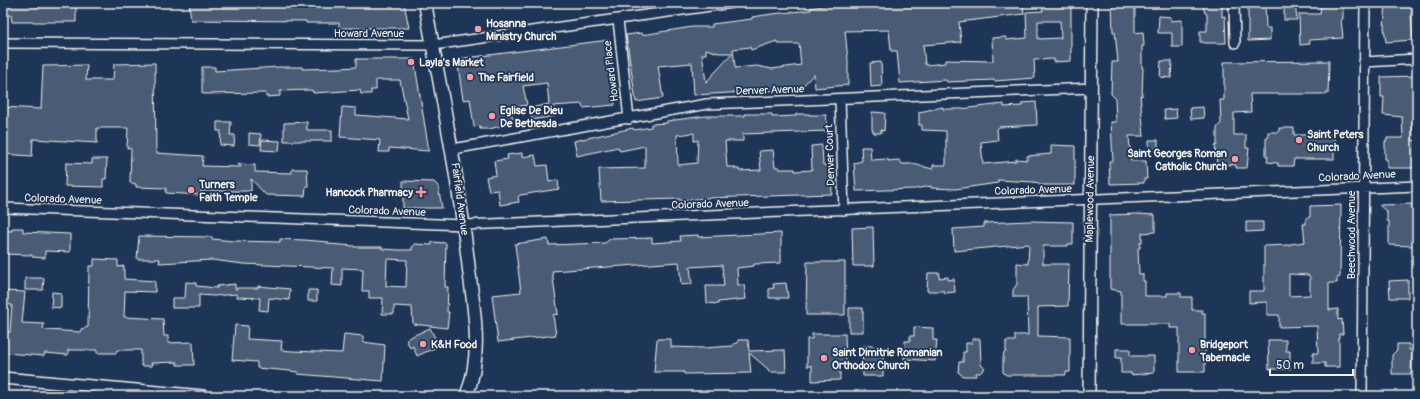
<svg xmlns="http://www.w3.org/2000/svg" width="1420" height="399" font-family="Pangolin,sans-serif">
	<rect width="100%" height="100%" fill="#1d3557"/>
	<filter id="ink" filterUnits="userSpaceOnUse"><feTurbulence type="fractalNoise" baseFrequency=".025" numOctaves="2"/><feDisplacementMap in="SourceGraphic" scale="8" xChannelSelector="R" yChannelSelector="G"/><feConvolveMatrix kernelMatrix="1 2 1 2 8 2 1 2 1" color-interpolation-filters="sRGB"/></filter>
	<g filter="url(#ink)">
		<path fill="#2a4060" d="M3 388 98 396H3Z"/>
		<path fill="#485b74" stroke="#f4f1e8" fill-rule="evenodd" d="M12 3H76V22H12L11 15H7V6H12Z
			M189 3H404L409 28H339V23H306V21L191 20Z
			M867 3H1023L1024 14 959 22 961 42 923 45 925 64 927 65 945 63V60L993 61 992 38 1006 37V40L1027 38 1026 12 1043 11V3H1071V61L1054 62V59L1034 60 1035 78 994 81V80L947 82 946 80 900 83 897 51H891L889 30 845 31 848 60V85L815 88 814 74 800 89 694 95 692 63 658 66 663 98 636 102 626 35 642 33V35L692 27H712V24L752 19V17L772 14 811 10 810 8 829 5ZM1038 21H1060L1061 38 1038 39ZM777 41V44H799L801 65 772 69 757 66 735 68 733 49 750 47 751 50ZM706 49 719 53H733L706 82 702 54H706Z
			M1112 3H1135V33L1143 32 1144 46H1142V68H1143L1142 96 1140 95 1144 136H1129L1131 161H1146L1147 179H1144V183L1110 184 1109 161H1113L1111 122H1116L1115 98 1111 94 1112 62H1118L1115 32H1113Z
			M1202 3H1222V17L1225 16 1226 43H1203V42H1200V31H1207V14L1205 13Z
			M1248 3H1265L1266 28H1270V40L1248 41Z
			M1284 3H1295L1297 20H1284Z
			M1386 3H1414V12H1411L1413 40 1386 42 1384 27Z
			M1321 4H1343V19H1341L1343 38 1309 40 1310 44 1300 45 1299 14H1320Z
			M1159 16 1171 17V21L1182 20V47H1172V33H1158Z
			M609 40 615 105 583 108 582 104 553 106 555 116 532 120 530 108 549 104 547 83 523 86 527 105 510 108 514 123 489 129H480V126L474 127 470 99 463 100 457 59Z
			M356 59H414L429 151 389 148V152H379L380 140 340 137 342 107 356 108V115L408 119 400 80H376V90H371V94H361L360 90 313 93V91L310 90 280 91V96L266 97V93L203 94 202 92V67H215V71L279 67H302V69L339 68 356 67Z
			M1161 61H1172L1171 78 1160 77Z
			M1329 61 1328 94H1250L1251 112 1234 113V135H1246V148H1249L1247 168H1236V165L1217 164 1215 146 1217 145V128L1221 123 1220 100H1224V62Z
			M881 62 882 86 871 87 870 63Z
			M155 63 156 153 203 156 202 166 241 167 238 164 255 165V172L292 173V169H307L308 186H306L305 196 266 195 251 179V191H201L200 195 166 193V188L136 187V184L130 183 131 149 127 148 128 128H97V143L33 139 32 156 3 154V107L41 109 43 66 87 65 86 80H113L114 64Z
			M1414 76V117H1412L1413 141 1417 140V168H1387V159H1385V141H1387V138H1403L1402 117 1383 115 1384 97H1381V77Z
			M1036 102 1037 125 999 127 997 129 998 140 981 142 983 164 1016 161V159L1027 160V156L1051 154V145L1075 146V185H1039V183L1033 182 998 180V183L956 189 931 188V186L915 189 856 191 854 163 862 161 861 147H870L871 160 888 159V161L899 160 902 164H913L933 169V165H946V131L922 130V125H919V112L943 107V109H960L1004 104V107L1022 106V103Z
			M1203 107 1204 118 1191 119 1190 108Z
			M1176 109 1177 118 1165 119 1164 110Z
			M872 112 885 113 884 131 881 130V133H874L872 129Z
			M745 114H772V117L796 116V114H809V115H826L828 131 743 134V141H725L727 167H735V169H739V171L761 170 759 151 773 150 775 167H779V169H795V171L812 170 811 146 822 145 823 165H831L832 194 706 198 680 201V199L601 201 599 169 645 168V146L620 151 618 147 577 156 574 141 633 128 634 130 651 127V124L667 123V121L706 116H745ZM694 133V141L698 140 697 163 678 165 677 135Z
			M217 122H231L230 135H235L234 146 220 145 221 131H217Z
			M307 122V130H332V141H284V123Z
			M1279 128H1294V135H1334V159H1294L1293 166H1278V163L1267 162 1268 156H1266V138H1268V132H1279Z
			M249 133 261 134 260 145 249 144Z
			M262 140 280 141 279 151 261 150Z
			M1149 140H1158V151H1149Z
			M522 153V157L535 155 537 166 547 165 549 182 558 180 559 189 520 195 518 197 519 202 500 205 498 190 489 191 486 177 496 175 494 161 508 159 507 155Z
			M92 159H107L106 179H103V187L65 186 66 163 92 164Z
			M403 181 434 182 438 186 442 208H403Z
			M1412 204 1414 246 1389 245V221H1387V212L1379 205Z
			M1341 205 1340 277 1337 278V283H1329V310L1338 309V320L1342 319 1343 334H1339V367H1325V363H1313V353H1318L1317 326 1279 327V315H1267V302L1249 303V291H1264V246L1290 245V244L1305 242 1303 224H1306V218L1310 217V206ZM1289 274 1308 275 1310 277V295L1289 296Z
			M1136 214 1155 215V232L1142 233V242H1140V248H1138L1139 274H1143V281H1145V296H1167V293H1181V297H1192V310H1202V313H1205V372H1179V328H1170V324H1121V291L1110 289V215Z
			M1029 221 1073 222V244H1068V246H1043V264H1069L1068 306 1038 307V336L1070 337V372H1066V375H1006L1003 372V359L1004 352H1006V341H1015V335H1028L1027 297H1013V290L1017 284V263L1028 264 1029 244 954 251 953 229 984 227V223Z
			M1246 222H1263V231L1246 232Z
			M873 227 874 266H853L852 228Z
			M12 228H23V232L70 234V252L45 251V258L32 257V255L3 254V230L12 231Z
			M781 233V263L754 264V266L737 268 738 285H744L746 299 718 302V304L707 303 706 286H724L722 265 690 267 692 284 681 285 679 262 552 271 558 314 553 315 556 335 498 342 492 295 521 292 515 244 548 239 549 245 605 243 610 239 652 238V243L681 241 680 236 698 235V237Z
			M139 236 212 237V239L234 241 280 242V239L304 240 328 242V244L354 246V247H382V249L399 250H412V246H414V244L432 245V242L446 243 445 287H448L447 312H449L447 328 413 324 412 307 394 306V314H382L383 298H369V291H362L363 269 342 268V286L332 285 333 268 243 264 212 260 159 263 160 259H137ZM387 259 407 260 406 287 386 286Z
			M94 259 118 260V267L124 266V279L155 281V292L125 291 124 317 163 319 164 336H168V343L193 342 194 365H177V362L151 363 152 366H141V350H117L116 353H97V350H68V355L45 353 44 356 5 353 7 332H10L12 305 3 304V291L25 292 22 323 44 324 43 329 46 330 81 332V329L88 327 89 266H94Z
			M807 262H845V315H806Z
			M928 273H940L939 278 948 277V280L954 279 955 292 944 293V291H927Z
			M25 278H44L43 290H25Z
			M1408 280V298H1390L1389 281Z
			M186 282 196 283V286L217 288V286L235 284V289H237V288H258V286L290 289 289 300 269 298 268 311 259 310 260 298 237 297V294L214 296 199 295V308H172V298H185Z
			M786 283 788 298H769V289L774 288 773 284Z
			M308 290H317V301H308Z
			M52 292 61 293V308L51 307Z
			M849 308H863V332H849Z
			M235 325 248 326 247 339 282 341 281 350 292 351 342 353 344 334 363 336V342L385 345 383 381 297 374 298 372 290 371 257 368V362L232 360Z
			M914 327 933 328V340H937L935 361 904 359 905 341H910V336H914Z
			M430 328 439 346 417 356 413 346 410 348 406 339Z
			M812 334H845L846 366H840V380L812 381V366H807V339H812Z
			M657 339H671V347L704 348 733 346V344L738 343V340H748L749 351 785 350 786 372H769L768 369 749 353 751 373 684 374V372H654Z
			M972 339H980L981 365 985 368 980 373H976V376H963L958 372 959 362H963V352H966V343H972Z
			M1268 340H1286V351H1290V369H1269Z
			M1397 344H1409V350H1412L1411 374H1392V355L1397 350Z
			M862 346H874V352L883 353V376H863Z
			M1116 349H1130V356H1154V373L1131 375V373H1121V358H1116Z"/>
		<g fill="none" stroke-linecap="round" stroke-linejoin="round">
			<defs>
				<path id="minor" d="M1234 3 1235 43
					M618 20 629 119
					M3 43 433 45 732 3
					M1364 62 1417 59
					M840 99 844 210
					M453 149 707 104 1092 88
					M3 208 464 225 1417 186
					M1362 396 1365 3"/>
				<path id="tertiary" d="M3 378 203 396
					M1089 396 1092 3"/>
				<path id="secondary" d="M425 3C441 92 459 180 469 270 474 310 483 357 466 396"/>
			</defs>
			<use href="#minor" stroke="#f4f1e8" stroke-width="12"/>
			<use href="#tertiary" stroke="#f4f1e8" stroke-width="14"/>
			<use href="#secondary" stroke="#f4f1e8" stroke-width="15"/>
			<use href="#minor" stroke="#1d3557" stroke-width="9"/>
			<use href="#tertiary" stroke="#1d3557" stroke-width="11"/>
			<use href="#secondary" stroke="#1d3557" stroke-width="12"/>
		</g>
	</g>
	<g fill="#ff9aa2" stroke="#1d3557" stroke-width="1.5">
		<circle cx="478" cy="29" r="4"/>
		<circle cx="411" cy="62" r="4"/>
		<circle cx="470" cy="77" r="4"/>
		<circle cx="492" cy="116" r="4"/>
		<circle cx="1299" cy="140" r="4"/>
		<circle cx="1235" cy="159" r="4"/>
		<circle cx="191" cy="190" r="4"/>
		<path d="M419 186h4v4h4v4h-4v4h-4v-4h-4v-4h4z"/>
		<circle cx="423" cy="344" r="4"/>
		<circle cx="1192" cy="350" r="4"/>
		<circle cx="824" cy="358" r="4"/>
	</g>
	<g text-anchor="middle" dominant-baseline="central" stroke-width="3.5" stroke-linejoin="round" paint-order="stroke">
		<g font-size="11" font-weight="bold" fill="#f4f1e8" stroke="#1d3557" text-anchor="start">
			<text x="486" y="23">Hosanna<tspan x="486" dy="13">Ministry Church</tspan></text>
			<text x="419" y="62">Layla's Market</text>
			<text x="478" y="77">The Fairfield</text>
			<text x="500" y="110">Eglise De Dieu<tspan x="500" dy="13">De Bethesda</tspan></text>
			<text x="1307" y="134">Saint Peters<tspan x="1307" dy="13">Church</tspan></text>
			<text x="1227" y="153" text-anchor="end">Saint Georges Roman<tspan x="1227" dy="13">Catholic Church</tspan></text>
			<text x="199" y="184">Turners<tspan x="199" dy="13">Faith Temple</tspan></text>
			<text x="413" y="192" text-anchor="end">Hancock Pharmacy</text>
			<text x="431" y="344">K&amp;H Food</text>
			<text x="1200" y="344">Bridgeport<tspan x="1200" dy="13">Tabernacle</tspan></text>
			<text x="832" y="352">Saint Dimitrie Romanian<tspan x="832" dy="13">Orthodox Church</tspan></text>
		</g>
		<g font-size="11" fill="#f4f1e8" stroke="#1d3557">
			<text x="369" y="33">Howard Avenue</text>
			<text transform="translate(611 71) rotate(-97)">Howard Place</text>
			<text transform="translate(770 90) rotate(-2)">Denver Avenue</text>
			<text transform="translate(830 155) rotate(-92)">Denver Court</text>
			<text transform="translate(1357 176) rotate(-3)">Colorado Avenue</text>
			<text transform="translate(1033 190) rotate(-2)">Colorado Avenue</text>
			<text transform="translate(63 199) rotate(2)">Colorado Avenue</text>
			<text transform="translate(460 199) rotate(82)">Fairfield Avenue</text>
			<text transform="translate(1090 199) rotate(-89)">Maplewood Avenue</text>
			<text transform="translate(710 204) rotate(-2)">Colorado Avenue</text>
			<text transform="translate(387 211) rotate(2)">Colorado Avenue</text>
			<text transform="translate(1351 235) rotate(-90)">Beechwood Avenue</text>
		</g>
	</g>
	<rect width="1420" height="399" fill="none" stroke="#1d3557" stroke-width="16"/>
	<rect x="8" y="8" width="1404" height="383" fill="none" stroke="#f4f1e8" stroke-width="1.5" filter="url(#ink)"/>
	<path d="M1270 369v6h83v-6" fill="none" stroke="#f4f1e8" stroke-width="2"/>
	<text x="1276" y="369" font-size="12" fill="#f4f1e8" stroke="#1d3557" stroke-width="3" paint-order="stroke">50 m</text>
</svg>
